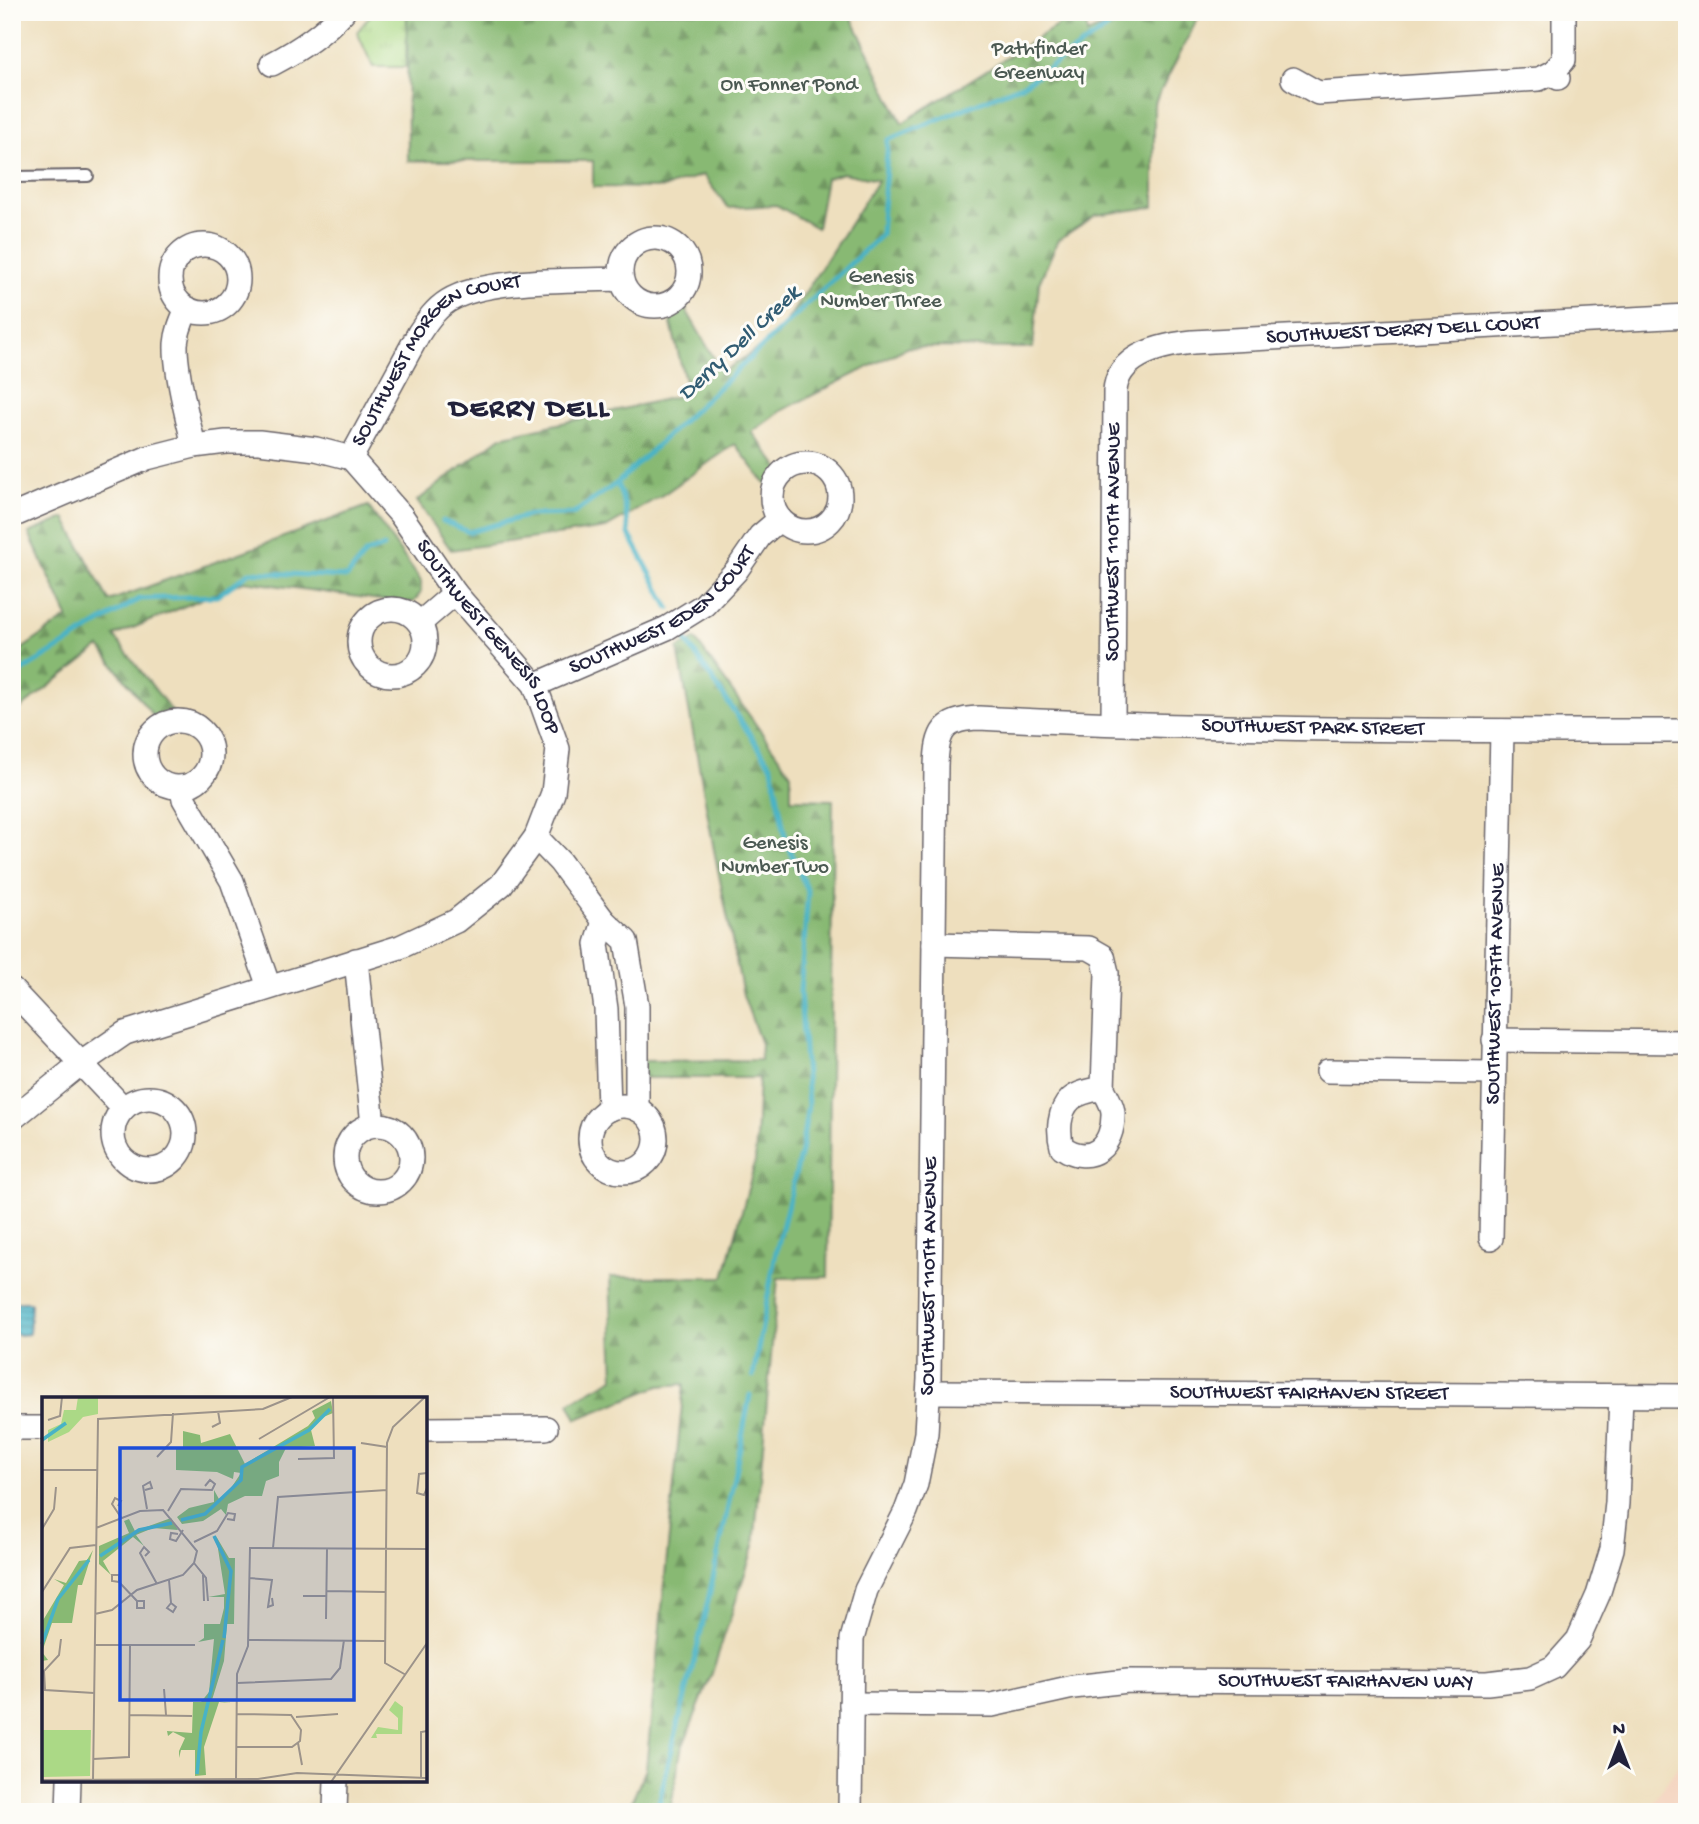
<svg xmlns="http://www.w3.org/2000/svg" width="1699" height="1824" font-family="'Gochi Hand',sans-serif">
	<defs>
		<pattern id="grass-tufts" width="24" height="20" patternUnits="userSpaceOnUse" patternTransform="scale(1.75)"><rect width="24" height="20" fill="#abd986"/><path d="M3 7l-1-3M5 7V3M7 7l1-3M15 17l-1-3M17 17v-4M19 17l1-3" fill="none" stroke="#93ba75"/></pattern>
		<pattern id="forest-firs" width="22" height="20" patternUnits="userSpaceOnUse" patternTransform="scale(1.75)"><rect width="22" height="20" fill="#88b973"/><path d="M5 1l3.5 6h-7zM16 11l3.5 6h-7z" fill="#6f9660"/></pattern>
		<pattern id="water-rules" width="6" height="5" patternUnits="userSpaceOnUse" patternTransform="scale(1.75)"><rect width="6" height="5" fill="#48b3c6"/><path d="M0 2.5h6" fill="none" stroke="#3c91a2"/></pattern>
	</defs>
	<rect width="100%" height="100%" fill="#fdfcf7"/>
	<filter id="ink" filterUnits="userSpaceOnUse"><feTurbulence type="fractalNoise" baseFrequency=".0143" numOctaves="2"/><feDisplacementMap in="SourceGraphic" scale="14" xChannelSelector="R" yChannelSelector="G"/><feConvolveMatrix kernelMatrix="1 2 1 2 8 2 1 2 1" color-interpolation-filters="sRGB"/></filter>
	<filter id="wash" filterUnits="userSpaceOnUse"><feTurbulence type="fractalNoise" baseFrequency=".00686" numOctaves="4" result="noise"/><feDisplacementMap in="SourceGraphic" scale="28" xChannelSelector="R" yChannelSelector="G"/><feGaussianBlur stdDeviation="1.57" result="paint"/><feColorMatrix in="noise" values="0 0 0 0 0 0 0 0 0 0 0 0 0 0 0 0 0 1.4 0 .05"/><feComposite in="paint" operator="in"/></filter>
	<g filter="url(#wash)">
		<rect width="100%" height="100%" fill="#eedfbe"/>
		<path fill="#f4d4bf" d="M1687 1752V1812H1647Z"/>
		<path fill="url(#grass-tufts)" stroke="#667e60" stroke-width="2" d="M373 12H407L406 67H373L357 32Z"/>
		<path fill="url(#forest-firs)" stroke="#556e57" stroke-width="2" d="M407 12H849L902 123 1079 12H1087V34L1115 22 1111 12H1201L1154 104V207L1096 215 1058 240 1039 283 1033 348 908 347 781 411 752 432 780 469 768 487 735 444 664 494 606 528 451 550 417 501 501 437 688 394 669 315 685 308 722 372 777 336 878 180 843 173 826 178 817 228 776 205 728 208 703 175 663 188 593 187V161H408Z
			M368 506 421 581V592L414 602H395L244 581 114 636 173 713 157 721 100 647 12 715V656L68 617 29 533 65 518 109 601Z
			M695 639 791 774V799L833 800 828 1277 778 1278 754 1546 711 1676 681 1750 670 1812H627L646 1769 684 1384 659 1386 577 1419 569 1403 614 1378 610 1277H724L755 1163 759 1078H642L643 1061 760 1060 761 1044 743 995 714 850 678 649Z"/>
		<path fill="url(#water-rules)" stroke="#356a80" stroke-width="2" d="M15 1302H30L31 1304 29 1334 19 1335 13 1332V1305Z"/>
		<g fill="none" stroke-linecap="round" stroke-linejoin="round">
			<path stroke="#48b3c6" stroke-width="5" d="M617 483 625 506 629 534 669 608
				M443 521 469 532 530 515 573 514 617 483 881 235 888 140 1026 83 1107 28 1121 12
				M683 636 772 767 786 841 808 892 800 992 808 1105 801 1152 776 1252 753 1376
				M12 677 139 599 217 596 250 572 347 577 366 553 384 547
				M657 1812C667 1766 679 1722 690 1677 713 1584 732 1490 750 1395"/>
		</g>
	</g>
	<g filter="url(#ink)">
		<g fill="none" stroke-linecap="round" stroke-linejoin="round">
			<defs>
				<path id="service" d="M12 177 88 176"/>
				<g id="minor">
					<path d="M272 64C299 50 322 35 343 12"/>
					<path d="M1553 72 1564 60V12"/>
					<path d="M1293 79 1318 93 1539 79 1553 72 1558 78"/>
					<circle cx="655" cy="272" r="34"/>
					<circle cx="204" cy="279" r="34"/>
					<path d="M187 308C182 320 177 331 176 344 175 371 188 420 194 446"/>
					<path id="s1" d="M351 458 419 333C427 321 435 309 448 301 487 277 574 281 621 279"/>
					<circle cx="806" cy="497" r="34"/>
					<path id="s2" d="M12 516 147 458 194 446 226 442H259L316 449 351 458 401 515 455 593 535 685 558 749 553 793 536 837 501 885 456 921 400 947 125 1033 80 1064 12 1119"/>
					<circle cx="392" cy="642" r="33"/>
					<path d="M420 623 455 593"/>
					<path id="s3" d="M535 685 667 628 704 605 736 571 760 536 780 519"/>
					<circle cx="178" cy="754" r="33"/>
					<path id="s4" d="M1113 722 1115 391C1118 354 1163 345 1193 342L1687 316"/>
					<path d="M182 787 184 799 232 881 269 987"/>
					<path d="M536 837 560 862 604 921 626 941 637 1006V1109"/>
					<path d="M604 921 597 944 606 1009 609 1109"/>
					<path d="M934 944 1089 948 1103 956 1107 973 1103 1088C1093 1090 1079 1092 1071 1099 1058 1111 1058 1132 1062 1147 1091 1167 1114 1146 1113 1113 1113 1105 1106 1095 1103 1088"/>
					<path d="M356 960 373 1125"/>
					<path d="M12 990 123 1108"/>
					<path d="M1494 1040 1687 1042"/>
					<path d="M1328 1071 1494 1073"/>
					<circle cx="149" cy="1134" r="36"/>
					<circle cx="623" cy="1139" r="33"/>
					<circle cx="378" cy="1158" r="33"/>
					<path id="s5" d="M1491 1238 1502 731"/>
					<path id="s6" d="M929 1392 1687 1396"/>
					<path d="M12 1428H44"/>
					<path d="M425 1429 546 1428"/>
					<path id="s7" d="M851 1704 992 1705 1073 1687 1128 1681 1487 1683 1530 1678 1554 1667 1578 1640 1598 1595 1612 1549 1617 1503 1621 1396"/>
					<path d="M68 1812 69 1780"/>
					<path d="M335 1812 336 1780"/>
					<path id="s8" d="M850 1812 852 1639 866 1590 906 1511 916 1484 926 1433 929 1379 936 766C937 732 943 719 979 718 1215 730 1451 731 1687 731"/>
				</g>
			</defs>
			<use href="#service" stroke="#696469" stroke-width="14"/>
			<use href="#minor" stroke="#696469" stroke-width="26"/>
			<use href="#service" stroke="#fff" stroke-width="10"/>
			<use href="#minor" stroke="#fff" stroke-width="23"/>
		</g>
	</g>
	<g text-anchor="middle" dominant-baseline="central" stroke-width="6" stroke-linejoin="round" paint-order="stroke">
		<g font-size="21" fill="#4b5952" stroke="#fdfcf7">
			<text x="1039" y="50">Pathfinder<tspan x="1039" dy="24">Greenway</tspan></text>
			<text x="789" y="86">On Fonner Pond</text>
			<text x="881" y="278">Genesis<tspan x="881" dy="24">Number Three</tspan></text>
			<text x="775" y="844">Genesis<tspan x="775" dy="24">Number Two</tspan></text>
		</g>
		<g font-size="21" fill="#22223b" stroke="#fdfcf7">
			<text stroke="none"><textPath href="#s4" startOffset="642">SOUTHWEST DERRY DELL COURT</textPath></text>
			<text stroke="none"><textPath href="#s1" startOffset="138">SOUTHWEST MORGEN COURT</textPath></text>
			<text stroke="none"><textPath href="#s4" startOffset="180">SOUTHWEST 110TH AVENUE</textPath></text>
			<text stroke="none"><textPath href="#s3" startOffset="150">SOUTHWEST EDEN COURT</textPath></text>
			<text stroke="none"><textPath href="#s2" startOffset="581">SOUTHWEST GENESIS LOOP</textPath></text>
			<text stroke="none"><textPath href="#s8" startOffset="1470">SOUTHWEST PARK STREET</textPath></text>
			<text stroke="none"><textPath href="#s5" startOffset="254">SOUTHWEST 107TH AVENUE</textPath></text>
			<text stroke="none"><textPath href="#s8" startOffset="550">SOUTHWEST 110TH AVENUE</textPath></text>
			<text stroke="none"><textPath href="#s6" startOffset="380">SOUTHWEST FAIRHAVEN STREET</textPath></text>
			<text stroke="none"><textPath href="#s7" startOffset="497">SOUTHWEST FAIRHAVEN WAY</textPath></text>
		</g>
		<g font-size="23" font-style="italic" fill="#315c73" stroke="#fdfcf7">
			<text transform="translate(740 344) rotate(-43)">Derry Dell Creek</text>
		</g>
		<g font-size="28" font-weight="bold" letter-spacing="2" fill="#22223b" stroke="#fdfcf7">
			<text x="530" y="410">DERRY DELL</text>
		</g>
	</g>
	<g transform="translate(42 1397)">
		<rect width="385" height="385" fill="#eedfbe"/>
		<path d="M353 304 361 310 360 337H334L335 341H329L336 330 356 333V321L347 313Z" fill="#abd986"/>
		<path d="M289 4 291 16 279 21 269 33 273 49 244 51 237 65V79L224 84 220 99H203L186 107 184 118 179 112 161 124 140 127 135 120 147 111 172 105V93L177 102 185 97 199 76 192 75 191 82 175 75 134 73V52L141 51V34L158 38 159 46 188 37 203 67 266 29 273 21 270 14ZM129 121 136 133 111 131 94 138 102 149 91 140 61 164 69 178 57 167V149L87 136 82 124 87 122 93 134ZM174 139 187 161H193L192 227H185L182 264 170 303 189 306 177 305 162 350 164 378 153 379V353H139L137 361V354L143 341 131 335 126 339 125 334 150 336 151 305H159L167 295 172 242 156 245 162 241V227H178L182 211V200H166L183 197ZM51 153 40 188H36L30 226H10L0 255 6 263 0 264V225L22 188 12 182 24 186 37 164 45 163Z" fill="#88b973"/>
		<path d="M36 0H56V17L41 20 27 35 6 45V33L19 27 22 13H34Z" fill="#abd986"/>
		<path d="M0 333H49L48 379 0 380Z" fill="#abd986"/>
		<path fill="none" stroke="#48b3c6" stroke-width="3.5" d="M0 43 24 26M139 123 163 117 199 83 200 70 267 33 288 12M172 139 189 174 182 241M58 159 97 133 130 126M0 247 16 202 47 163M155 377 159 335 181 243"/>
		<path fill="none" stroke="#9c938a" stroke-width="2" d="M291 0 292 61M6 23 18 19 20 0M170 30 178 26 176 14M217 42 288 0M319 46 345 50M115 60 129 45 131 16M256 62 293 61M0 73H55M385 76 377 77 375 96 382 98 385 91M103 93 110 91 108 85 101 89 105 112M76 109 79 104 73 101 70 107 80 122M126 114 139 92 170 93 173 87 168 83 163 89M0 132 12 112 14 90M136 137 129 136 128 142 134 144 141 133M152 145 175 134 186 116 193 117 192 123 185 122M231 151 236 100 345 93M103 159 107 155 102 150 98 156 115 187M152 166 164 181 166 204M161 178 162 204M207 181 230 183 226 210 231 208 230 201M127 183 129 206 125 211 131 215 134 210 129 206M77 185V178H70V184L77 185 95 204V211H102V204H95M284 194 344 195M0 195 28 151 54 148M261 199H284M53 217 70 213 95 193 141 178 152 166 155 154 121 113 98 114 54 131M284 222 285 152M19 242 17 258 2 274 3 293 52 296M206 243 343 244M53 248H153M364 278 343 266 345 46 351 30 383 0M195 286 289 282 298 271 302 243M122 292 124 318M87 318 150 319M254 320 296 317M256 346 260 368M194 350H250L258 344 259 333 249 318 194 317M51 362 87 360 88 248M379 381V335L385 334M194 382 195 277 206 249 208 151 385 152M0 383 216 382 255 376 385 381M51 383 56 22 221 12 250 0M289 385 385 246"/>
		<path fill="#1d4ed8" fill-opacity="0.15" stroke="#1d4ed8" stroke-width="3.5" d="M78 51H312V303H78Z"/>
		<rect width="385" height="385" fill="none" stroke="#22223b" stroke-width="3.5"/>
	</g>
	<rect width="1699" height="1824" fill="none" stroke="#fdfcf7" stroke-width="42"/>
	<g transform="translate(1619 1744)" stroke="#fdfcf7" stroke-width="5" paint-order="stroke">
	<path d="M0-5L12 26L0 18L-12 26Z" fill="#22223b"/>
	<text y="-10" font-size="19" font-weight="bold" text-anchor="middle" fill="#22223b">N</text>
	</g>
</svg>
